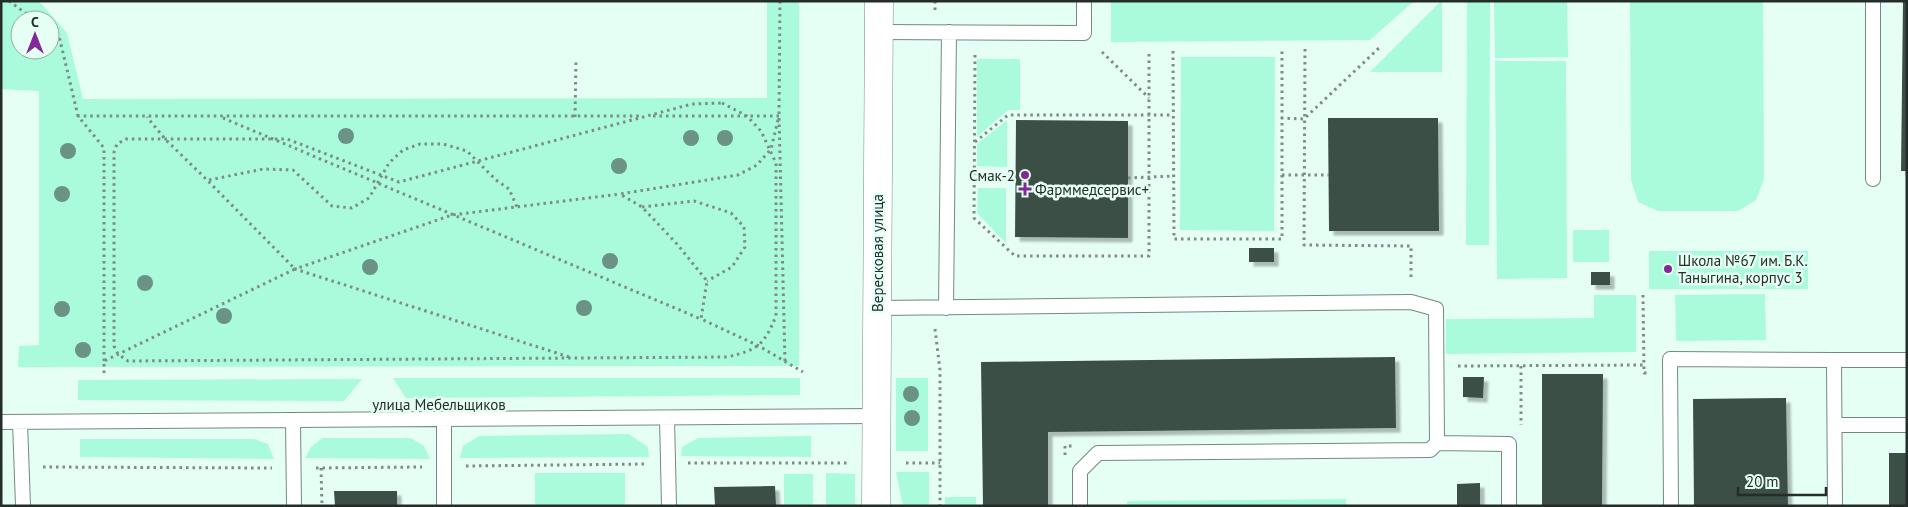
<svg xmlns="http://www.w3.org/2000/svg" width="1908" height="507" font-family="'PT Sans',sans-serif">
	<defs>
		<filter id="shadow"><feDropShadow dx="4.5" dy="4.5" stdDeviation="1" flood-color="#0004"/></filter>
	</defs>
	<rect width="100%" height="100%" fill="#e6fff5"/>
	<path fill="#a9fbdc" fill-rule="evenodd" d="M1 1H39L67 33 83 99 767 98V1H799V366L18 367 19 346 39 345V91L1 89ZM20 20H50V50H20Z
		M1111 1H1414L1370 40 1111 42Z
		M1441 1H1442V72H1370Z
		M1467 1H1490L1489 245H1466Z
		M1494 1H1567L1568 57 1495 58Z
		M1630 1H1763L1764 179 1756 200 1738 211H1658L1638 202 1631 180Z
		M1181 57H1275L1274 231 1180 230Z
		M977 59H1020V110H1008L977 137Z
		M1495 61H1566L1567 278 1497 279Z
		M1007 120V167L977 166V144Z
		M978 188H1006V243L977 213Z
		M1573 230H1609V262H1573Z
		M1649 251H1808V289H1649Z
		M1765 294 1766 340 1676 341 1675 295Z
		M1594 295H1636V352L1446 354V319L1594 318Z
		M393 378H800V395L406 398Z
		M896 378H928V451H896Z
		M362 379 344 401 78 400V380Z
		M629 434 648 447 649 457 460 458 463 446 479 436Z
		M811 436V457L681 456 682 447 698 438Z
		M322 438H411L424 446 430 459 305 458 311 447Z
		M80 439H254L268 444 274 459 80 457Z
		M896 472H929V506H903Z
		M535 473H625V506H535Z
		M826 473 855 474V506H826Z
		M784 474H813V506H784Z
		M945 497H976V506H945Z
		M1346 499V506H1127V501Z"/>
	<path fill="#3b4f47" filter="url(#shadow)" d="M1903 1H1907V171H1901Z
		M1328 118H1438L1439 231H1329Z
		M1016 120 1128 121V238L1015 237Z
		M1249 248H1274V262H1249Z
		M1591 272H1610V285H1591Z
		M1395 357 1396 428 1048 432V506H983L981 362Z
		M1542 374H1603L1602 506H1542Z
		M1463 377H1484L1483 398 1463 397Z
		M1786 398 1788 506H1694L1693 399Z
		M1889 453H1907V506H1889Z
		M1480 483V505L1457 506V484Z
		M775 486 776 506H715L714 487Z
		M334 491H397V506H335Z"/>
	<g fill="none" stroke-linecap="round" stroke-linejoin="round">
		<defs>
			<path id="lane" d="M879 32 1084 33V1
				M1873 179V1
				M877 308 1411 302 1436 309 1437 443 1430 450 1098 453 1080 471V506
				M946 308 949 32
				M1834 360H1907
				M667 418 669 506
				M293 420 294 506
				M444 420V506
				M1 422 877 416
				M20 422 23 506
				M1835 425H1907
				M1437 443 1509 444V506
				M1671 506 1670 359 1834 360 1835 506"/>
			<path id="street" d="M876 506 879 1"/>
		</defs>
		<use href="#lane" stroke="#738980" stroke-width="16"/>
		<use href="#street" stroke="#738980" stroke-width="29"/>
		<path stroke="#7c8c86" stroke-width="3" stroke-dasharray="2.5 4" stroke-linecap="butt" d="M9 1 35 20
			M780 1 779 116 785 362
			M935 1V11
			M50 30 59 36 78 116
			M1305 49 1304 245 1411 246V280
			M1173 51 1174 239H1282V49
			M1102 52 1149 98
			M975 55 974 218 1015 256H1149V52
			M722 103 747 116 761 131 776 163V316C764 345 758 350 727 357L128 361 118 354 114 346V152L117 144 126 139H287L399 182 692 104Z
			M653 116H779L771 149 757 165 738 175 620 194 642 207 677 244 707 281 701 319 759 346 803 372
			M575 117 576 59
			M223 118 701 319
			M1281 118 1304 119 1379 48
			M975 142 1008 115H1173
			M1282 175H1329
			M1128 178 1173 176
			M209 180 263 169 293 170 332 206 352 208 369 198 389 163 403 150 420 144H443L467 151 496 180 509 189 517 207
			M642 207 694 201 731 213 744 227 745 247 732 267 707 281
			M1643 295 1644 373H1650
			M935 329 940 370V506
			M569 357 295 269 452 215 620 194
			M104 361V148L78 116H642
			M1458 366 1644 365
			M1521 366V425
			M104 373V361L295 269 208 181 165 139 147 117
			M1065 455V446H1072
			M688 463H847
			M906 463H940
			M466 466 647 464
			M43 467 272 468
			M316 468 422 467
			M321 468 322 506"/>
		<use href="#lane" stroke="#fff" stroke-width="14"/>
		<use href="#street" stroke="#fff" stroke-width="28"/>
	</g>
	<g fill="#6a9285">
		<circle cx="346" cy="136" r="8"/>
		<circle cx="691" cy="138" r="8"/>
		<circle cx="725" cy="138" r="8"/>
		<circle cx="68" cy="151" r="8"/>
		<circle cx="619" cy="166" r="8"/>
		<circle cx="62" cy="194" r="8"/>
		<circle cx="610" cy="261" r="8"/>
		<circle cx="370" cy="267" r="8"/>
		<circle cx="145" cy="283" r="8"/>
		<circle cx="584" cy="308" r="8"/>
		<circle cx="62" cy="309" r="8"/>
		<circle cx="224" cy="316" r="8"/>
		<circle cx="83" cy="350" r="8"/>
		<circle cx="911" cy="394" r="8"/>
		<circle cx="912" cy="418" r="8"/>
	</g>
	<g fill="#802997" stroke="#e6fff5" stroke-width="2">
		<circle cx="1025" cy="175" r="5"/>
		<path d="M1022.5 181.5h5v5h5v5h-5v5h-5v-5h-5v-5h5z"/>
		<circle cx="1668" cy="269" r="5"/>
	</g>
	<g text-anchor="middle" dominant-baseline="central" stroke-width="5" stroke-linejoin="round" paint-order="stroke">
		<g font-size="15" fill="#242d29" stroke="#e6fff5" text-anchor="start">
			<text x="1015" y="175" text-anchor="end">Смак-2</text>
			<text x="1035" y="189">Фарммедсервис+</text>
			<text x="1678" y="260">Школа №67 им. Б.К.<tspan x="1678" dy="17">Таныгина, корпус 3</tspan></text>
		</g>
		<g font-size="15" fill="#242d29" stroke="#e6fff5">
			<text transform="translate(877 253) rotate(-90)">Вересковая улица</text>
			<text x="439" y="404">улица Мебельщиков</text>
		</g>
	</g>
	<rect width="1908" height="507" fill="none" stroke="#242d29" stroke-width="5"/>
	<g transform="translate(35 35)"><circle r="24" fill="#e6fff5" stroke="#98aba3"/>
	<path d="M0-4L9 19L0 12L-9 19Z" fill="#802997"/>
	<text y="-8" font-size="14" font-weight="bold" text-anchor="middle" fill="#242d29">С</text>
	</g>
	<path d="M1738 487v8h88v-8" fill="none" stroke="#242d29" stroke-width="2.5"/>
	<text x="1746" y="487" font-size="15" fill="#242d29" stroke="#e6fff5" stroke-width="4" paint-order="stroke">20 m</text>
</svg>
